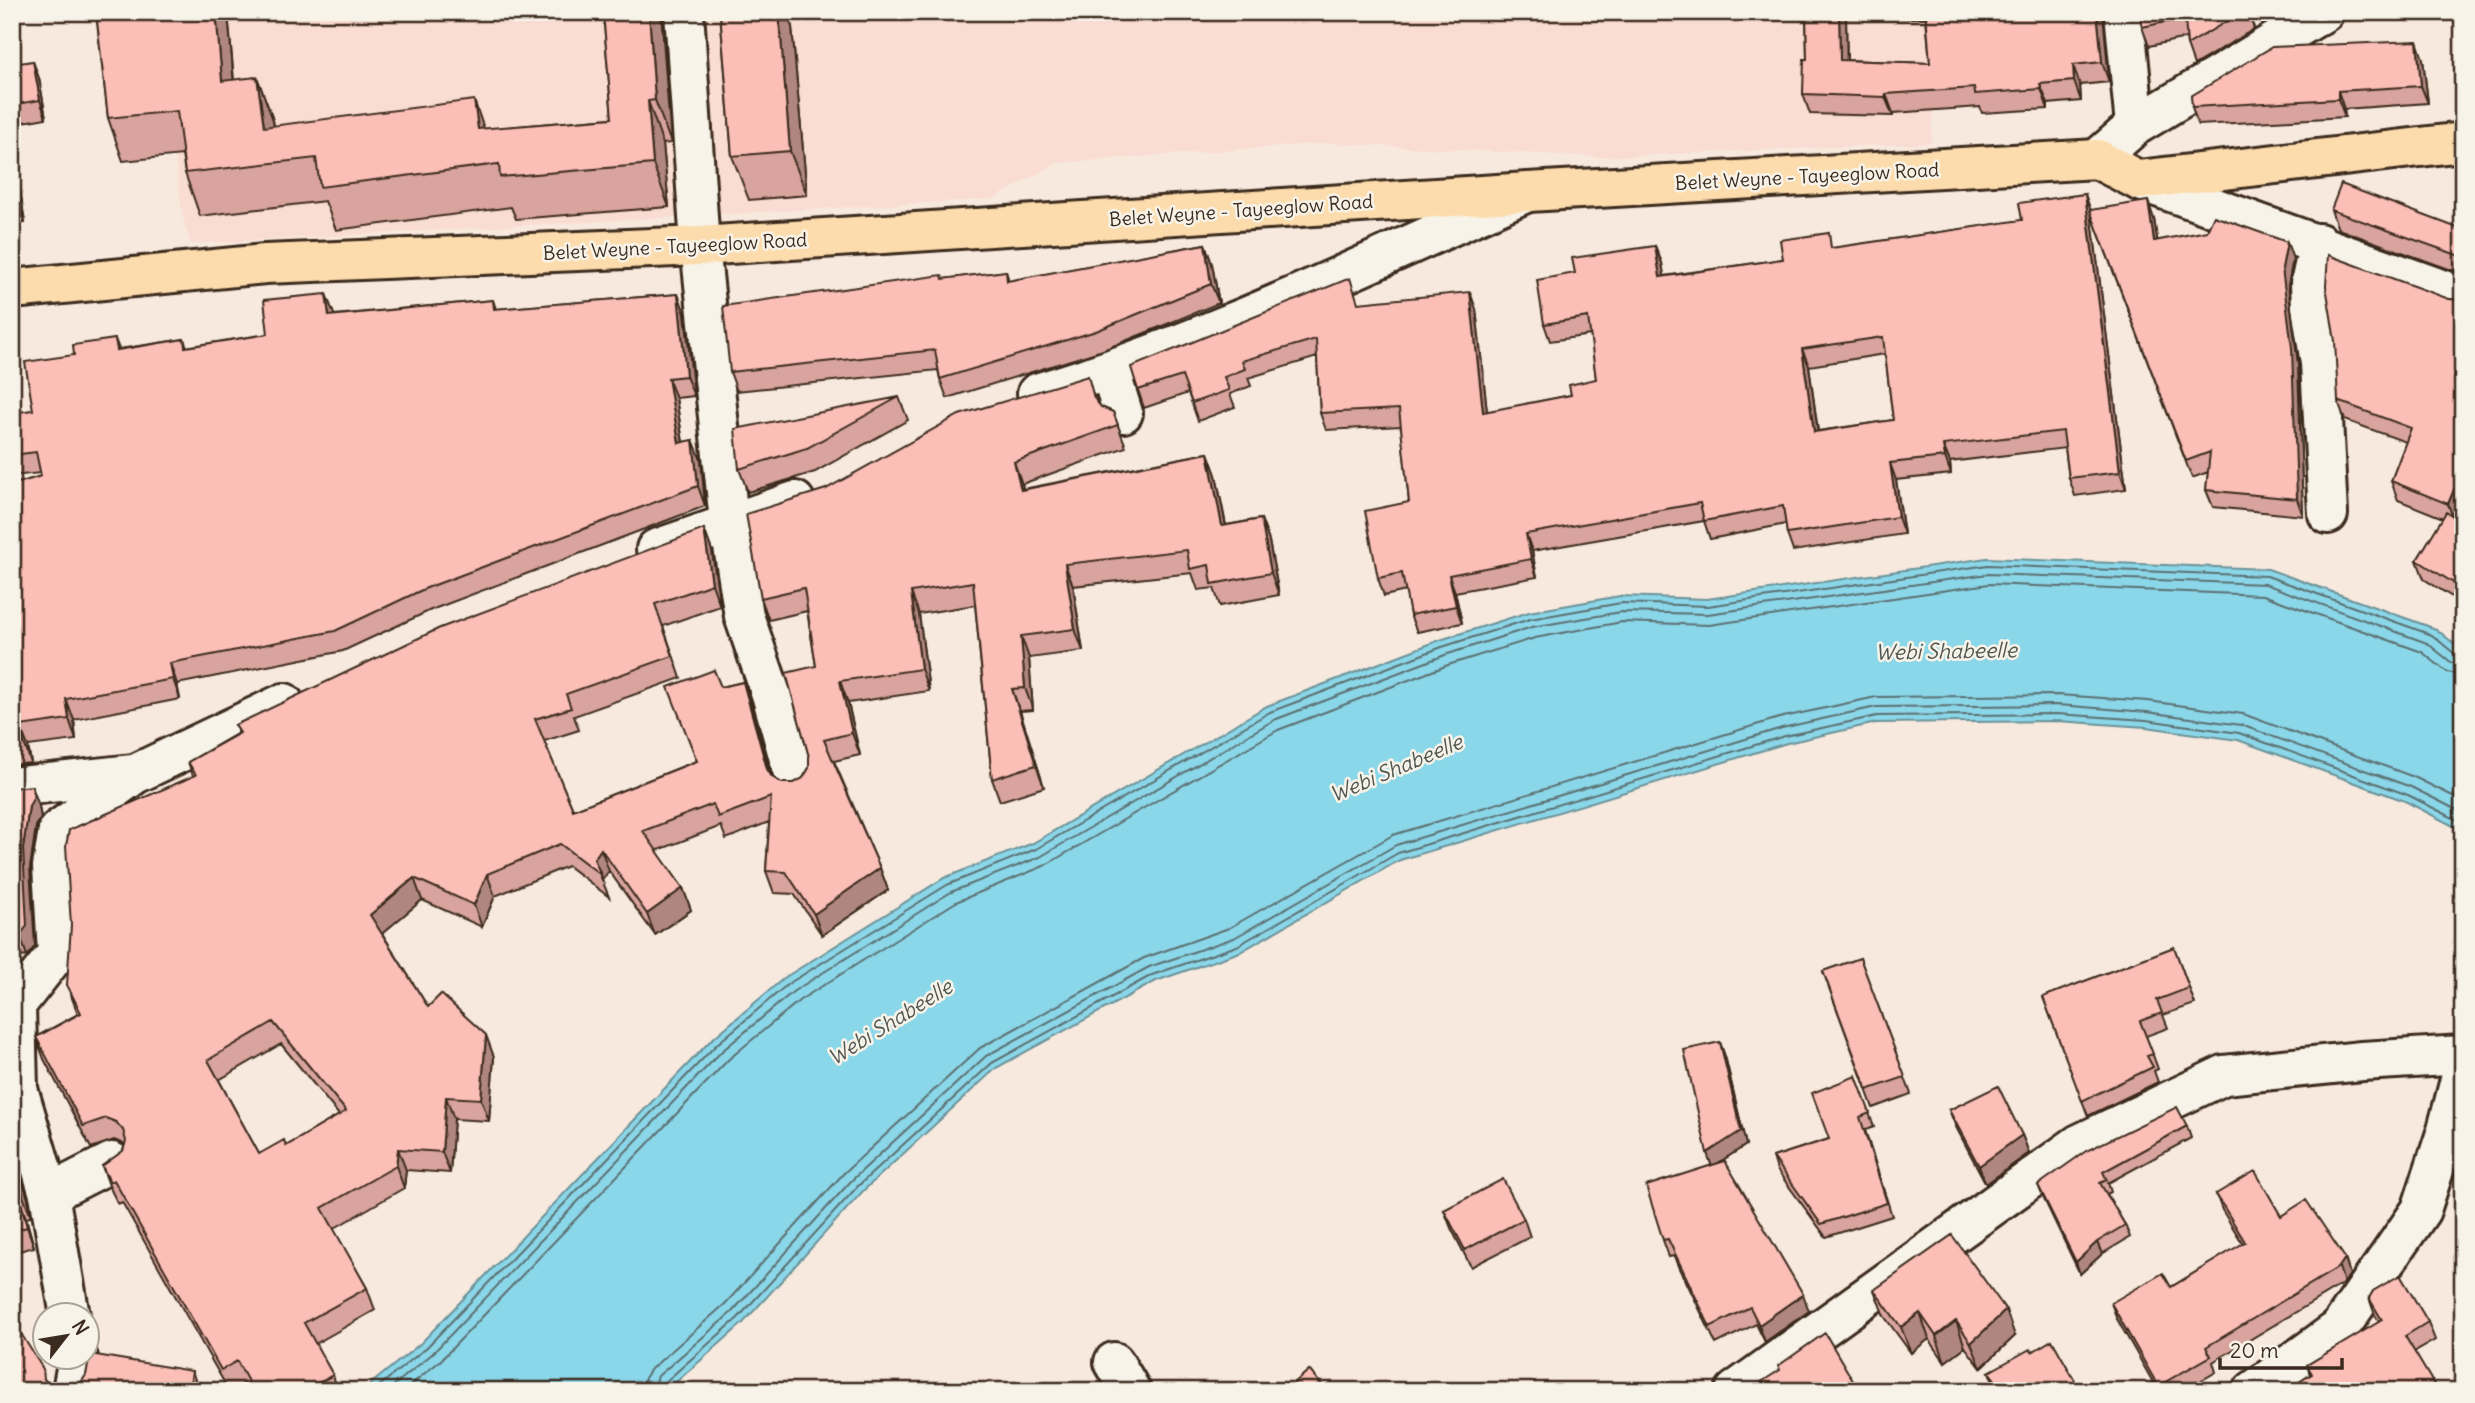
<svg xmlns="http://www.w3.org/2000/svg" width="2475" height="1403" font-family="Delius,sans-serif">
	<rect width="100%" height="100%" fill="#f8e9de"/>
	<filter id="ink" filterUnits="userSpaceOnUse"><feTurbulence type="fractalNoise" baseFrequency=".0143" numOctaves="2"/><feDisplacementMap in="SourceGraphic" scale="14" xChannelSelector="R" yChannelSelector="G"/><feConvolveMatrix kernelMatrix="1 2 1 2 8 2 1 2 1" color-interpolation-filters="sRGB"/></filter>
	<g filter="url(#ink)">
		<path fill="#f9dcd2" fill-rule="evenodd" d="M157 12H615L627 147 672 142 662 12H774L775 15 1813 12 1847 73 1846 15 1928 12 1935 62 1931 143 1601 157 1328 143 1057 163 993 199 191 244 183 218ZM665 158 668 207 516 219Z"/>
		<path fill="#8bd7ea" stroke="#6b9298" stroke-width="2" d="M1987 558 2268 569 2436 629 2463 651V831L2405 801 2238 740 2146 727 2057 721 1876 723 1787 743 1400 860 1240 952 1156 981 996 1068 863 1191 743 1323 666 1391H362L421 1343 711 1040 784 978 944 878 1033 843 1267 706 1440 640 1529 612 1620 596 1707 599Z"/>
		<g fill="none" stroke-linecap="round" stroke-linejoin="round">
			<path stroke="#5b6f70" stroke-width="2" d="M373 1391 426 1348 716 1045 788 984 947 885 1036 849 1270 712 1442 647 1530 619 1621 603 1708 606 1988 565 2267 576 2432 635 2456 655 2463 656
				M387 1391 432 1354 722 1051 794 991 951 892 1040 857 1274 720 1445 655 1532 627 1621 612 1708 614 1988 574 2265 584 2427 643 2452 663 2463 665
				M403 1391 440 1361 729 1059 800 1000 956 902 1044 866 1278 730 1448 665 1535 638 1622 622 1709 625 1989 584 2263 595 2422 652 2447 672 2463 675
				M642 1391 645 1378 651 1369 725 1304 844 1173 980 1048 1144 958 1229 928 1393 835 1779 718 1876 697 2058 695 2148 701 2243 714 2414 777 2463 801
				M653 1391 658 1376 732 1312 852 1180 986 1056 1149 967 1234 938 1396 845 1782 728 1876 707 2058 705 2147 712 2241 725 2411 787 2463 813
				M662 1391 664 1383 738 1318 858 1186 992 1063 1152 975 1237 946 1398 853 1785 736 1877 716 2057 714 2146 720 2239 733 2408 795 2463 823"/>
			<defs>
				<path id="minor" d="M684 12 700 246 729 521 744 616 771 694 796 784
					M2124 12 2135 126
					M2097 159 2135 126 2324 12
					M2138 180 2463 297
					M2319 243 2310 284 2311 307 2320 363 2328 514
					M1110 371 1123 413
					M1037 393C1205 343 1364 264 1525 193
					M656 549 795 501
					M12 787 133 774
					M49 1194 112 1162
					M70 1316 49 1194 18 1089 16 1005 57 953 52 867 58 830 135 774 284 703
					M1114 1362 1131 1391
					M72 1391 78 1358
					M1735 1391 2079 1144 2224 1075 2362 1061 2463 1055
					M2253 1391 2339 1329 2421 1210 2447 1130 2463 1068"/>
				<path id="major" d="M12 289 265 264 700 246 1528 192 2097 159 2138 180 2463 142"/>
			</defs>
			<use href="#minor" stroke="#3b2a1e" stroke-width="44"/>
			<use href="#major" stroke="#3b2a1e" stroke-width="44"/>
			<use href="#minor" stroke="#f7f3e8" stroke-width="38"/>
			<use href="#major" stroke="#fcdcac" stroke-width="38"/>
		</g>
		<path fill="#d8a49d" stroke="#3b2a1e" stroke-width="2" fill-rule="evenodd" d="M96 12H228L234 80 257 77 273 120 274 126 484 129 612 118 603 12H661L671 143 663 144 669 207 516 219 511 207 336 230 325 201 200 216 185 173 182 155 123 161 108 118Z
			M720 12H807L788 14 792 27 807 195 749 200 732 156Z
			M1806 12H2103L2109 82 2080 85 2081 101 2048 104V109L1982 113 1980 107 1893 113V116L1810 114 1803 94 1807 59ZM1846 18H1926L1930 63 1847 60Z
			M2140 12H2250L2254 29 2194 65 2187 45 2186 38 2149 46 2142 27Z
			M2423 59 2428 103 2344 109 2345 117 2198 125 2192 107Z
			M12 64 39 78 46 118 12 124Z
			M14 173 20 190 25 223 12 224V174Z
			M2091 210 2154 219 2157 240 2293 259 2288 285 2298 365 2303 516 2213 507 2206 490 2208 472 2192 478 2091 213 2126 489 2075 496 2069 478 2065 448 1950 462 1951 474 1896 480 1904 534 1793 551 1787 534 1786 524 1710 539 1704 521 1532 551 1537 577 1455 592 1462 623 1417 632 1410 615 1406 591 1384 596 1378 578 1409 502 1401 426 1326 430 1320 413 1317 357 1248 378 1251 386 1230 394 1235 407 1198 421 1188 393 1144 408 1138 390 1359 303 1476 309 1487 412 1571 395 1596 379 1591 335 1550 341 1544 324 1655 246 1662 263 1664 276 1783 259 1834 248ZM1885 354 1893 420 1818 431 1809 366Z
			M2331 210 2463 230V274L2338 229Z
			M1205 244 1212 264 1219 303 1103 350 947 398 940 379 938 370 737 391 730 372 944 279 1006 271 1009 281Z
			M678 294 685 314 694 396 676 398 683 442 693 440 701 460 705 506 431 610 343 651 177 684 180 699 74 720 76 740 28 746 31 763 12 765V485L41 476 40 473 12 476V413L33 410 74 355 115 339 119 349 184 339 187 347 268 334 334 315 493 300 496 309Z
			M2449 299 2461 300 2463 299V504L2457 518 2463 522V604L2424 579 2417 560 2443 518 2398 500 2391 481 2406 442 2345 420 2338 401Z
			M899 397 908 420 815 472 748 492 739 469Z
			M1096 401 1101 407 1113 412 1126 447 1022 484 1023 489 1208 453 1216 475 1226 525 1261 519 1269 541 1279 595 1220 606 1214 588 1198 590 1192 573 1073 586 1083 651 1029 658 1033 710 1020 711 1044 787 1000 801 992 779 975 605 919 614 929 691 848 703 860 755 834 761 880 868 888 890 822 935 794 894 774 893 766 871 769 822 726 839 721 826 656 851 683 888 691 910 655 935 609 871 602 880 609 897 568 866 495 896 482 927 422 900 382 933 428 1007 494 1057 489 1121 454 1119 450 1173 406 1170 404 1188 333 1229 367 1288 375 1310 315 1344 333 1375 338 1391H249L245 1383 231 1391H229L122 1202 118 1204 110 1188 102 1166 123 1151 125 1144 114 1140 91 1148 44 1059 36 1037 78 1014 67 985 193 776 188 762 238 733 235 725 704 529 712 551 720 606 663 626 681 678 574 716 579 730 544 741 573 810 696 761 721 687 743 682 751 704 771 775 772 777 782 783H794L803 778 809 768 816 666 807 611 769 620 761 598 826 489ZM281 1044 339 1115 286 1146 259 1154 219 1080Z
			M12 788 39 806 41 818 36 826 30 868 35 946 27 956 12 958Z
			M2174 947 2195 1004 2163 1015 2168 1028 2146 1036 2158 1069 2154 1071 2158 1082 2088 1116 2043 997Z
			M1860 958 1911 1094 1873 1108 1823 971Z
			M1725 1056 1746 1145 1718 1163 1809 1311 1765 1342 1756 1324 1716 1344 1674 1256 1669 1257 1663 1240 1712 1165Z
			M1856 1076 1874 1127 1865 1130 1892 1216 1826 1237 1777 1170 1773 1157 1829 1139Z
			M1949 1110 2022 1135 2029 1153 1986 1184 1956 1127Z
			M2187 1126 2191 1138 2108 1183 2111 1192 2107 1194 2125 1225 2130 1237 2102 1254 2080 1274 2043 1197 2038 1185Z
			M12 1149 28 1199 31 1217 26 1218 34 1247 12 1253Z
			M2216 1194 2281 1216 2350 1274 2344 1283 2213 1362 2216 1372 2183 1391H2158L2117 1319 2111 1303 2171 1287 2243 1244 2222 1210Z
			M1444 1210 1524 1219 1530 1237 1471 1267 1451 1228Z
			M1874 1290 2015 1336 1981 1368 1965 1347 1945 1362 1929 1339 1911 1353 1884 1316Z
			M2369 1298 2428 1322 2435 1340 2414 1352 2310 1375 2307 1365 2379 1322 2375 1315Z
			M2032 1352 2077 1384 2079 1391H1988L1995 1387 1989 1372Z"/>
		<path fill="#b08680" stroke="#3b2a1e" stroke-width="2" d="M12 12H20L21 13 12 58Z
			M216 12H228L237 124 222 81Z
			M649 12H661L671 143 655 100Z
			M779 12H787L792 27 807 195 790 151Z
			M1839 12H1844L1846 18 1847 80 1840 60Z
			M2097 12H2103L2109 82 2102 62Z
			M2248 12H2250L2254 29Z
			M2417 41 2423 59 2428 103 2421 86Z
			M33 61 39 78 46 118 40 100Z
			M2073 65 2080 85 2081 101 2074 81Z
			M257 77 273 120 278 162 264 127Z
			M2040 84 2048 104V109L2041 89Z
			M2338 91 2344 109 2345 117 2338 99Z
			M1886 94 1893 113V116L1885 97Z
			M474 100 489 143 478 129Z
			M648 101 663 144 669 207 653 164Z
			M14 173 20 190 25 223 19 206Z
			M2085 194 2091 211 2126 489 2120 472Z
			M2148 201 2154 219 2160 258 2154 241Z
			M2287 242 2293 259 2288 285 2298 365 2303 516 2297 499 2282 268Z
			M1205 244 1212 264 1219 303 1211 284Z
			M1655 246 1662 263 1667 294 1660 277Z
			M1470 292 1476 309 1489 430 1483 412Z
			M326 294 334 314 336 336 329 316Z
			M678 294 685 314 694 396 686 376Z
			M1802 349 1809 366 1820 449 1814 432Z
			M668 378 676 398 686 463 679 443Z
			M693 440 701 460 705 506 698 486Z
			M1943 445 1950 462 1951 474 1945 457Z
			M1208 453 1216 475 1230 548 1222 526Z
			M1014 462 1022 484 1029 512 1021 490Z
			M1890 463 1896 480 1904 534 1898 517Z
			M2463 468V504L2455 523 2448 504Z
			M1261 519 1269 541 1279 595 1271 573Z
			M704 529 712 551 720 606 712 584Z
			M1526 534 1532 551 1537 577 1531 559Z
			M1065 564 1073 586 1083 651 1075 629Z
			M1449 575 1455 592 1462 623 1456 606Z
			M911 592 919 614 929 691 921 669Z
			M1021 636 1029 658 1033 710 1025 688Z
			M170 663 177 684 180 699 173 679Z
			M840 681 848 703 860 755 852 733Z
			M743 682 751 704 775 790 767 769Z
			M1012 689 1020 711 1044 787 1036 765Z
			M66 699 74 720 76 740 69 719Z
			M20 726 28 746 31 763 24 743Z
			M32 786 39 806 41 818 36 826 30 868 35 946 27 956 20 935 23 848Z
			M601 849 609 871 602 880 594 859Z
			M880 868 888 890 822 935 814 914Z
			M487 874 495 896 482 927 474 905Z
			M414 878 422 900 378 937 370 915Z
			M683 888 691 910 655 935 647 914Z
			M486 1035 494 1057 489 1121 481 1099Z
			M1720 1042 1725 1056 1746 1145 1712 1167 1707 1153Z
			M446 1097 454 1119 450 1173 442 1152Z
			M2022 1135 2029 1153 1986 1184 1979 1166Z
			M12 1149 28 1199 31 1217 23 1196Z
			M398 1149 406 1170 404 1188 396 1166Z
			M19 1198 26 1218 34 1247 27 1227Z
			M2097 1242 2102 1254 2080 1274 2076 1262Z
			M2345 1258 2350 1274 2344 1283 2339 1267Z
			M1803 1294 1809 1311 1765 1342 1759 1325Z
			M2006 1310 2015 1336 1981 1368 1971 1343Z
			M1920 1313 1929 1339 1911 1353 1901 1327Z
			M1956 1321 1965 1347 1945 1362 1936 1336Z
			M192 1371 199 1391H189Z"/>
		<path fill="#fbbfb7" stroke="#3b2a1e" stroke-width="2" fill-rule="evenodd" d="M96 12H216L222 81 257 77 264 127 474 100 478 129 612 118 603 12H649L655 100 648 101 653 164 500 177 499 164 320 187 316 158 185 173 177 111 108 118Z
			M720 12H779L790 151 732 156Z
			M1806 12H1839L1840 60 1930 63 1926 12H2097L2102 62 2073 65 2074 81 2040 84 2041 89 1975 94 1974 88 1886 94 1885 97 1803 94 1804 59H1807Z
			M2140 12H2242L2187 45 2185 18 2142 27Z
			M2417 41 2421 86 2338 91V99L2192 107 2191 96 2272 47Z
			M33 61 40 100 12 105V64Z
			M14 173 19 206 12 207V174Z
			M2341 184 2463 230V257L2331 210Z
			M2085 194 2120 472 2069 478 2063 431 1943 445 1945 457 1890 463 1898 517 1787 534 1783 506 1704 521 1700 503 1526 534 1531 559 1449 575 1456 606 1410 615 1402 573 1378 578 1365 511 1409 502 1399 409 1320 413 1316 339 1242 361 1245 369 1224 377 1229 390 1192 403 1182 376 1138 390 1131 367 1350 278 1358 303 1470 292 1483 412 1571 395 1569 385 1596 379 1588 317 1544 324 1537 280 1575 273 1572 258 1655 246 1660 277 1783 259 1780 240 1829 233 1831 248 2022 220 2019 203ZM1883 337 1893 420 1814 432 1802 349Z
			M2148 201 2154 241 2207 231 2214 216 2287 242 2282 268 2292 348 2297 499 2206 490 2210 452 2186 461 2090 210Z
			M1205 244 1211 284 1096 331 940 379 935 350 730 372 723 306 942 275 943 279 1006 271 1007 281Z
			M2328 255 2449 299 2461 300 2463 299V468L2448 504 2391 481 2411 428 2338 401 2335 341 2326 286Z
			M326 294 329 316 493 300 494 309 678 294 686 376 668 378 679 443 693 440 698 486 424 589 335 631 170 663 173 679 66 699 69 719 20 726 24 743 12 744V485L41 476 36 452 12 455V413L33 410 25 362 74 355 73 345 115 339 117 350 184 339 185 347 268 334 264 300Z
			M1088 376 1094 398 1101 407 1113 412 1118 425 1014 462 1021 490 1208 453 1222 526 1261 519 1271 573 1212 584 1209 565 1190 569 1187 550 1065 564 1075 629 1021 636 1025 688 1012 689 1036 765 992 779 973 582 911 592 921 669 840 681 852 733 824 740 880 868 814 914 786 872 766 871 771 797 718 817 713 804 643 831 683 888 647 914 601 849 594 859 601 875 560 844 487 874 474 905 414 878 370 915 428 1007 441 994 486 1035 481 1099 446 1097 442 1152 398 1149 396 1166 322 1208 367 1288 304 1323 333 1375 304 1391H253L237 1361 221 1370 114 1180 110 1182 102 1166 123 1151 126 1141 123 1130 116 1122 106 1118 83 1126 36 1037 81 1013 67 985 71 925 66 846 69 830 196 775 188 762 240 733 235 725 440 628 704 529 712 584 655 604 673 656 566 694 571 708 535 719 573 810 697 761 668 687 714 670 721 687 743 682 767 769 772 777 782 783H794L803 778 809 768V757L786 673 816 666 804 588 761 598 746 514 826 489 959 415ZM273 1022 346 1111 286 1146 284 1140 259 1154 208 1060Z
			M899 397 807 448 739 469 735 429Z
			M2446 512 2463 522V589L2417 560Z
			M32 786 34 797 29 806 23 848 27 926 20 935 12 936V788Z
			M2174 947 2189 988 2157 1000 2162 1013 2140 1021 2153 1054 2147 1056 2153 1067 2082 1101 2043 997Z
			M1860 958 1905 1077 1867 1090 1823 971Z
			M1720 1042 1741 1131 1707 1153 1684 1050Z
			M1856 1076 1870 1113 1860 1117 1887 1203 1821 1224 1773 1157 1829 1139 1812 1093Z
			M1998 1086 2022 1135 1979 1166 1949 1110Z
			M2177 1107 2187 1126 2103 1172 2107 1180 2100 1183 2125 1225 2097 1242 2076 1262 2038 1185 2086 1151Z
			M12 1152 20 1179 23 1196 19 1198 27 1227 12 1231Z
			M1725 1161 1803 1294 1759 1325 1750 1307 1710 1327 1668 1239 1663 1240 1646 1186Z
			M2255 1171 2281 1216 2306 1200 2345 1258 2339 1267 2206 1347 2211 1356 2158 1386 2111 1303 2163 1273 2171 1287 2245 1242 2216 1194Z
			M1503 1179 1524 1219 1465 1250 1444 1210Z
			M1952 1235 2006 1310 1971 1343 1956 1321 1936 1336 1920 1313 1901 1327 1874 1290Z
			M2400 1275 2428 1322 2405 1336 2438 1391H2284L2312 1374 2307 1365 2382 1320 2369 1298 2373 1291Z
			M12 1319 43 1369 44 1379 56 1391H12Z
			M1825 1333 1859 1391H1762L1758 1384 1780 1370 1778 1366Z
			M2052 1340 2077 1384 2065 1391H1988L1999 1385 1989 1372 2030 1349 2032 1352Z
			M90 1354 192 1371 189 1391H77L78 1387 86 1375Z
			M1309 1370 1327 1391H1285Z
			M1066 1383 1071 1391H1054Z"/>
	</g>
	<g text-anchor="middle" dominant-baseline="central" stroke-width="5" stroke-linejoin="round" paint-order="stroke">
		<g font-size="19" fill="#3b2a1e" stroke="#f7f3e8">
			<text transform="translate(1807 176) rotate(-3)">Belet Weyne - Tayeeglow Road</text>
			<text transform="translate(1241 210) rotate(-4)">Belet Weyne - Tayeeglow Road</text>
			<text transform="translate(675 246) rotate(-3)">Belet Weyne - Tayeeglow Road</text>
		</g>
		<g font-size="21" font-style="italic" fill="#4f5551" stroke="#f7f3e8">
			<text transform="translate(1946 651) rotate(-1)">Webi Shabeelle</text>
			<text transform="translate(1396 768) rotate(-23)">Webi Shabeelle</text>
			<text transform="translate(890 1022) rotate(-32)">Webi Shabeelle</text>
		</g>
	</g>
	<rect width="2475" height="1403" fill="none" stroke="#f7f3e8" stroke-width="42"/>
	<rect x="21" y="21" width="2433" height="1361" fill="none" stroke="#3b2a1e" stroke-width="2.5" filter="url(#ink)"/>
	<g transform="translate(66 1336) rotate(59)"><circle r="33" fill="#f7f3e8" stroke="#aca397" stroke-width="2"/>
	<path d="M0-5L12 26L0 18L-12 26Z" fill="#3b2a1e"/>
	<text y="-10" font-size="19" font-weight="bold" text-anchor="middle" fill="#3b2a1e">N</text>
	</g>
	<path d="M2220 1358v10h122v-10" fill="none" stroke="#3b2a1e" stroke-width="3.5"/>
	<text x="2230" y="1358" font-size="21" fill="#3b2a1e" stroke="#f7f3e8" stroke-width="5" paint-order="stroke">20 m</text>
</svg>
